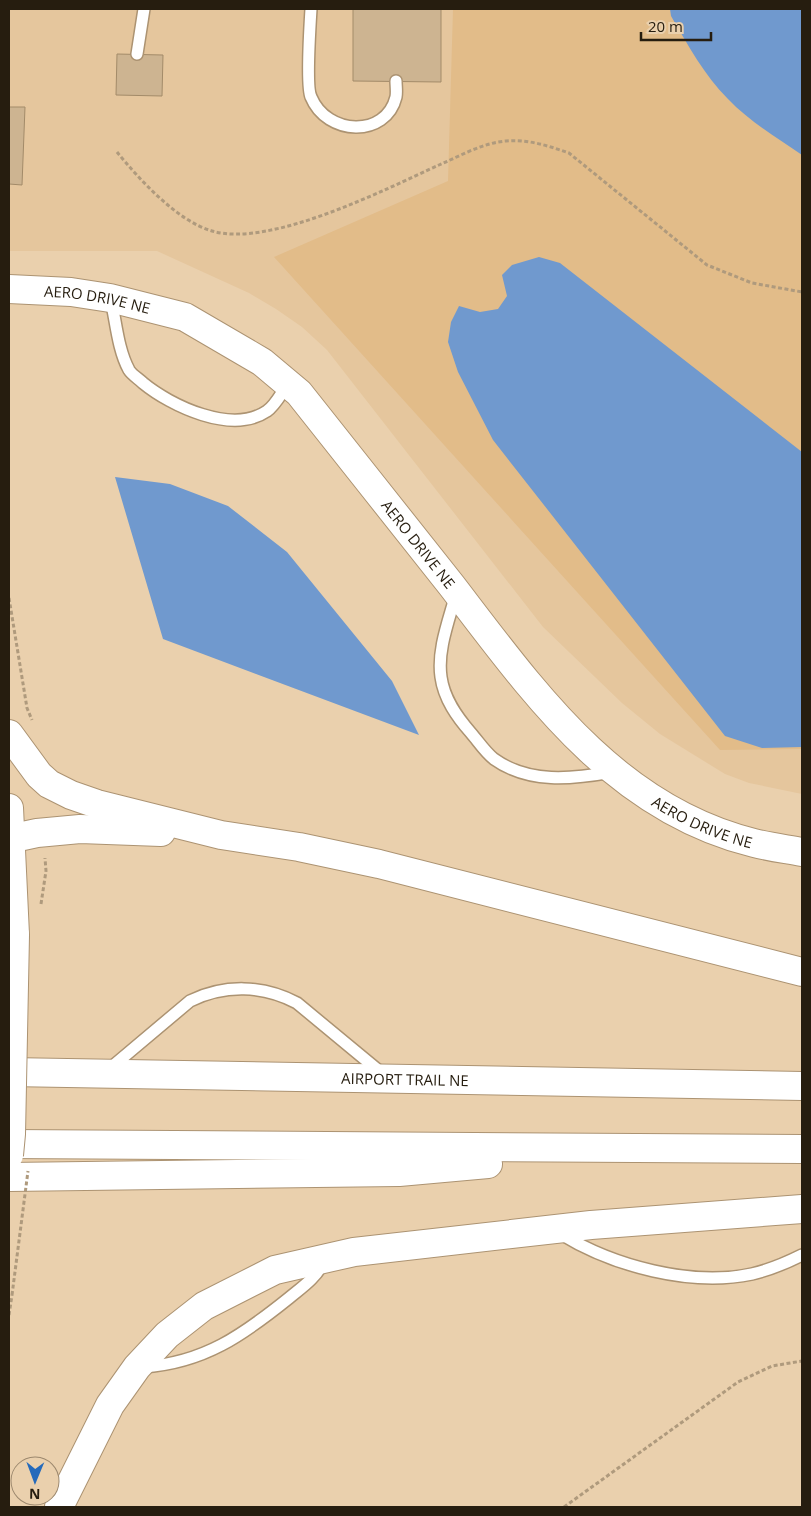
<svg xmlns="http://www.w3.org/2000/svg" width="811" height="1516" font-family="'Open Sans',sans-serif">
	<rect width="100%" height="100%" fill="#ead0ad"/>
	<path fill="#e5c69d" d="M9 9H802V794L749 783 725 774 660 734 622 703 543 627 327 350 302 327 276 309 249 293 157 251H9Z"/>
	<path fill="#e2bc89" d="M453 9H802V749L720 750 274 257 448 181Z"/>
	<path fill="#7099ce" d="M670 9H802V155C777 138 749 121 728 99 704 75 688 45 671 16Z
		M539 257 560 263 802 452V747L762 748 725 736 493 440 458 372 448 342 451 322 459 306 480 312 498 309 507 296 502 275 512 265Z
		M115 477 170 484 228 506 287 552 392 681 419 735 163 639Z"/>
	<path fill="#cdb491" stroke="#a38b69" d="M353 9H441V82L353 81Z
		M117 54 163 55 162 96 116 95Z
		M9 107H25L22 185 9 184Z"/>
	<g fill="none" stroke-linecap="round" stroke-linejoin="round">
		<defs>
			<path id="service" d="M311 9C310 25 306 87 311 97 327 136 386 138 396 97 397 92 396 86 396 81
				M137 54 144 9
				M111 300C116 322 118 350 129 370 132 375 139 379 143 383 171 406 232 435 267 411 275 406 282 392 288 384
				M456 594C449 620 437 650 441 677 444 699 457 717 471 733 478 741 485 752 494 759 529 784 572 779 612 772
				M108 1070 190 1001C225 984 263 985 297 1003L384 1075
				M561 1234C613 1266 691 1287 752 1274 769 1270 786 1263 802 1255
				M143 1367C204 1363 243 1335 289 1298 301 1288 316 1278 323 1263"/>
			<g id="tertiary">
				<path id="s1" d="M9 289 71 292 110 298 185 317 262 362 299 393C350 457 401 522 452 586 534 693 615 809 754 843 770 847 786 849 802 852"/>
				<path d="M9 808 15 935"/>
			</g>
			<g id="motorway">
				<path d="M9 734 39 775 49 784 71 795 97 804 221 835 299 847 379 864 802 972"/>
				<path d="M9 839 37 833 80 829 161 832"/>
				<path id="s2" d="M9 1072 802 1086"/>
				<path d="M9 1144 802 1149"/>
				<path d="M9 1177 399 1172 488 1164"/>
				<path d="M59 1507 110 1405 137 1367 167 1335 204 1306 275 1270 354 1252 591 1225 802 1209"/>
			</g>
		</defs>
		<use href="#service" stroke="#ac9372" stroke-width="14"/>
		<use href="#tertiary" stroke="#ac9372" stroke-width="30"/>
		<use href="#motorway" stroke="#ac9372" stroke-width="30"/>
		<path stroke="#af9a7d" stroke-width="3" stroke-dasharray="4 2.5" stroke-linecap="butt" d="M117 152C139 179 177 221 212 231 270 248 384 190 439 165 460 156 482 143 506 141 528 139 549 146 569 153L707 265 752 283 802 292
			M9 598 27 708 32 720
			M41 904 46 871 45 858
			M9 1315 12 1295
			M564 1507 738 1382 772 1366 802 1361"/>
		<use href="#service" stroke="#fff" stroke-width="11"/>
		<use href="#tertiary" stroke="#fff" stroke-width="28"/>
		<use href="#motorway" stroke="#fff" stroke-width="28"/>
		<defs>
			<path id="tertiary-bridge" d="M9 1155 11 1134 15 935"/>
		</defs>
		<use href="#tertiary-bridge" stroke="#ac9372" stroke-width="30" stroke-linecap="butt"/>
		<path stroke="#af9a7d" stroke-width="3" stroke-dasharray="4 2.5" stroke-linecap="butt" d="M12 1295 28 1171"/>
		<use href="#tertiary-bridge" stroke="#fff" stroke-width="28"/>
	</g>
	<g text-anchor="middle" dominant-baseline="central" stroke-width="4" stroke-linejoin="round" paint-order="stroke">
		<g font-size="15" fill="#261d0f" stroke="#ead0ad">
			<text stroke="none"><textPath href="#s1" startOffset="89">AERO DRIVE NE</textPath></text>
			<text stroke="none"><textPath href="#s1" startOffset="509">AERO DRIVE NE</textPath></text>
			<text stroke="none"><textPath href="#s1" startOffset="912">AERO DRIVE NE</textPath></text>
			<text stroke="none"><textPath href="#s2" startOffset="396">AIRPORT TRAIL NE</textPath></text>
		</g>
	</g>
	<rect width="811" height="1516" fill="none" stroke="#261d0f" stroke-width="20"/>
	<g transform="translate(35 1481) rotate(181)"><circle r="24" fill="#ead0ad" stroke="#9c886e"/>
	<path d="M0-4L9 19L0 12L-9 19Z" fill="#256abb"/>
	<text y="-8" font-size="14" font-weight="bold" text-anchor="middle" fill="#261d0f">N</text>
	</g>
	<path d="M641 32v8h70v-8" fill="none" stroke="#261d0f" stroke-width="2.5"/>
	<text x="648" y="32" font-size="15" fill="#261d0f" stroke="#ead0ad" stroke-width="4" paint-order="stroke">20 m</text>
</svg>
